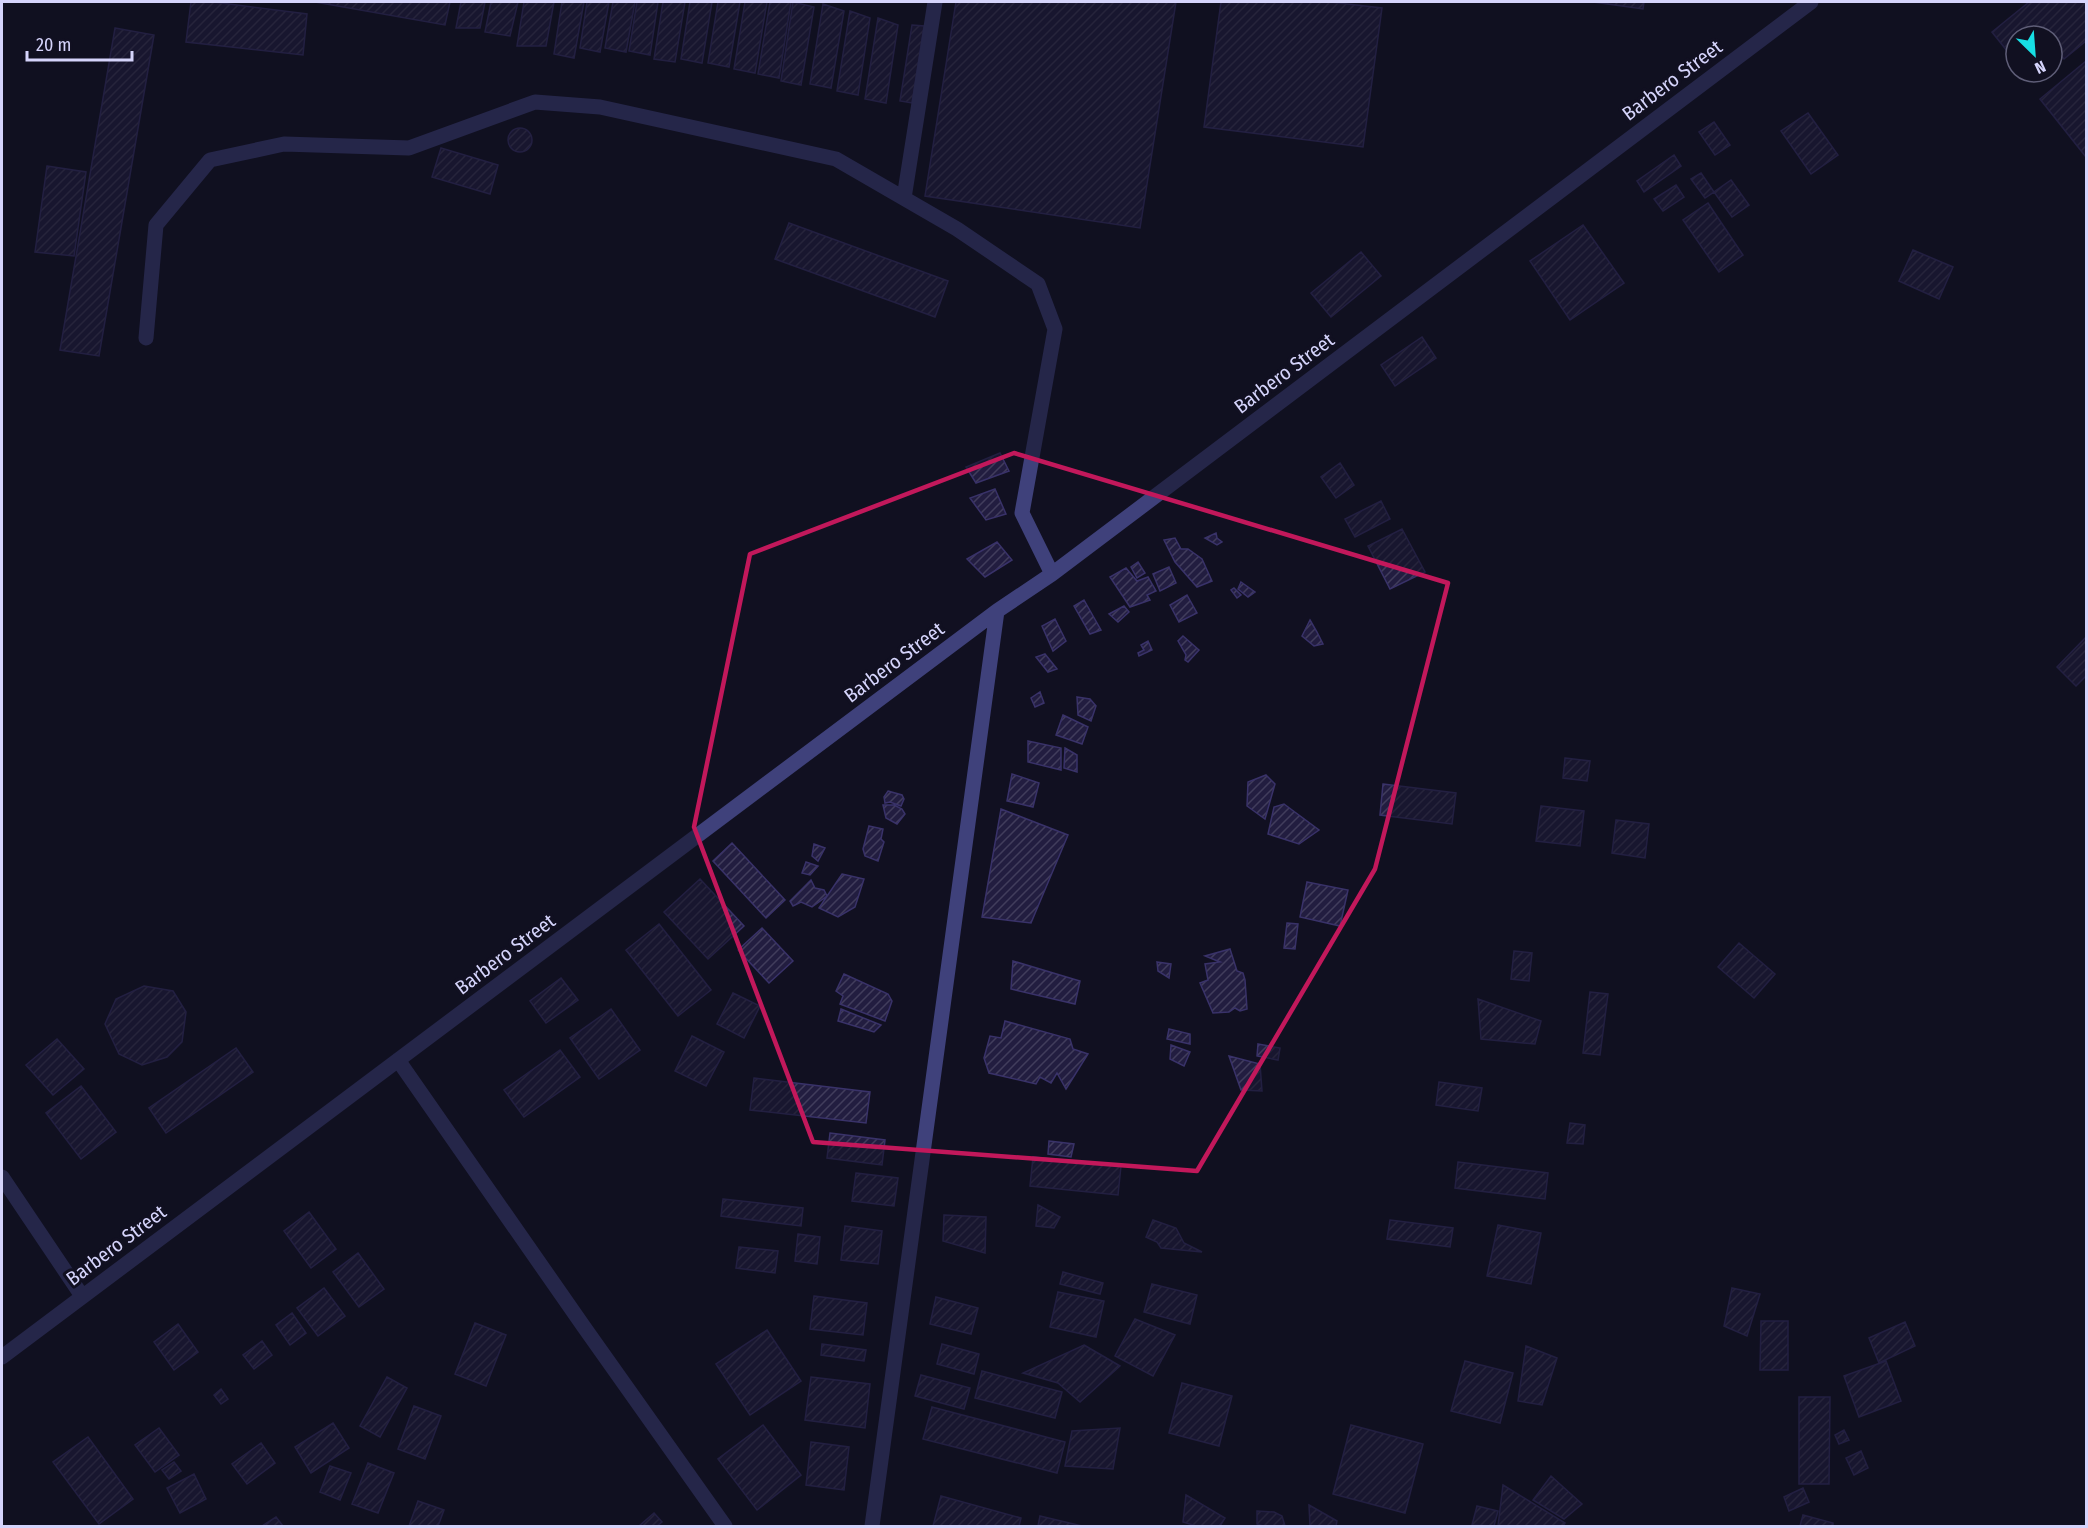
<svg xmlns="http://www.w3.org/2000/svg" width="2088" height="1528" font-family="'Fira Sans Condensed',sans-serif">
	<defs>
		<pattern id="building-hatch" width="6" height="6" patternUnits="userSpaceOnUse" patternTransform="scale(1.5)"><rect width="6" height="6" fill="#221d40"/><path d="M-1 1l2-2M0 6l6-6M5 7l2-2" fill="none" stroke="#413d5c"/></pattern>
	</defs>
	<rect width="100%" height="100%" fill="#111021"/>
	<path fill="url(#building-hatch)" stroke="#393269" stroke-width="1.5" d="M191 2H214L307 14 303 55 186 42Z
		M315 2H450L445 25Z
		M461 2H485L480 28H456Z
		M491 2H518L510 36 485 32Z
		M524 2H554L546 46H517Z
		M562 2H584L574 58 554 54Z
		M587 2H609L600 52 580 48Z
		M613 2H635L626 52 605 48Z
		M637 2H658L650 55 629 51Z
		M663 2H685L675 62 654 59Z
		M690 2H712L702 63 681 59Z
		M718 2H740L729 67 708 63Z
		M745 2H767L755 73 734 69Z
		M770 2H791L779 78 758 74Z
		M793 2 814 7 801 85 781 81Z
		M956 2H1176L1140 228 925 196Z
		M1221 2H1330L1382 8 1363 147 1204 127Z
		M1593 2H1644L1643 9Z
		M2029 2H2086V41L2064 59 2052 45V36H2016V62L1992 32Z
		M823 4 844 11 831 88 810 84Z
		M850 11 870 18 858 95 837 91Z
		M878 18 898 25 886 103 865 99Z
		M912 25 924 26 912 103 900 101Z
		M115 28 154 35 99 356 60 350Z
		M2086 61V157L2040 99Z
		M1808 113 1838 155 1811 174 1781 131Z
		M1714 122 1730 145 1715 155 1699 132Z
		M508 140a12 12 0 1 1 24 0a12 12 0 1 1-24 0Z
		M441 148 498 165 490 194 432 177Z
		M1674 155 1681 166 1644 192 1637 181Z
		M47 166 86 172 74 256 35 252Z
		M1701 173 1714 192 1705 198 1691 179Z
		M1731 180 1749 205 1732 217 1714 192Z
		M1676 185 1684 197 1663 211 1654 199Z
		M1708 203 1743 255 1719 272 1683 220Z
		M789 223 948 281 935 317 775 259Z
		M1583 225 1624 283 1570 320 1530 261Z
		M1913 250 1953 267 1939 299 1899 281Z
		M1361 252 1381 276 1331 317 1311 293Z
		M1422 337 1436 358 1395 386 1381 365Z
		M1000 453 1009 471 976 483 966 467Z
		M1340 463 1354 485 1336 498 1321 477Z
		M995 489 1006 514 986 520 970 498Z
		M1381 501 1390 519 1355 537 1345 519Z
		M1402 529 1425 572 1390 589 1368 546Z
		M1216 533 1217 538 1222 542 1217 545 1205 538Z
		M1175 538 1181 549H1188L1202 559 1212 581 1197 587 1175 562 1164 540Z
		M997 542 1012 560 985 577 967 559Z
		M1138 562 1145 573 1137 578 1131 567Z
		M1169 567 1176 583 1160 591 1153 574Z
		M1126 568 1137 581 1148 577 1156 591 1147 595 1150 600 1130 607 1110 577Z
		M1241 582 1255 592 1248 597 1238 589Z
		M1234 588 1241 595 1237 598 1231 590Z
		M1187 595 1197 613 1179 622 1170 605Z
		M1084 600 1101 630 1090 634 1074 606Z
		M1124 606 1129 612 1118 622 1109 614Z
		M1055 619 1066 641 1053 651 1042 626Z
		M1310 620 1317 632 1323 644 1314 646 1302 636Z
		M1183 636 1199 650 1188 662 1185 660 1186 655 1178 641Z
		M2086 637V676L2076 686 2057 667Z
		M1148 641 1152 650 1139 656 1138 653 1144 650 1141 645Z
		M1045 654 1057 669 1048 672 1036 657Z
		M1040 692 1044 703 1035 707 1031 698Z
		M1077 697 1090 699 1096 706 1091 721 1078 715Z
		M1063 715 1088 727 1082 744 1056 735Z
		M1028 741 1061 748V770L1028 762Z
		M1065 748 1077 755V772L1064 768Z
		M1565 758 1590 761 1587 781 1563 778Z
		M1012 774 1039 783 1033 807 1007 801Z
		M1266 775 1275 784 1265 819 1247 806 1248 782Z
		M1383 784 1456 793 1452 824 1380 815Z
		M888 791 902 795 904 799 901 806 890 802 885 803 884 797Z
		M1284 804 1319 830 1299 844 1268 834 1274 807Z
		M883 805H894L902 809 905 814 897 824 886 818Z
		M1541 806 1584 811 1580 846 1536 841Z
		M1001 809 1068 835 1031 923 982 917Z
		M1616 820 1649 824 1645 858 1612 853Z
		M869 826 883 829 881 839 884 842 878 861 865 856 863 849Z
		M732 843 785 900 766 918 713 861Z
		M814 844 825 848 818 861 812 856Z
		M806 862 818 866 810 875 802 873Z
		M842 874 864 879 855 907 838 917 819 908Z
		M700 879 744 926 708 959 664 912Z
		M811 880 815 888 824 890 827 896 812 907 801 902 793 906 790 901Z
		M1307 882 1348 890 1340 926 1300 917Z
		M1287 923 1298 924 1295 949 1284 948Z
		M659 924 711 990 678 1016 626 950Z
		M762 928 793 961 769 983 738 950Z
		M1739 943 1775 974 1754 998 1718 967Z
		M1230 949 1237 971 1243 973 1245 980 1247 1009 1240 1011 1235 1008 1229 1012 1213 1013 1200 983 1208 980 1205 964 1220 962 1205 956Z
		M1514 951 1532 953 1529 981 1511 979Z
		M1013 961 1080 981 1075 1004 1011 989Z
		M1157 962 1171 964 1169 978 1158 971Z
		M844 974 888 994 892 1001 885 1021 840 1004 843 996 836 991Z
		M561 978 578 1000 546 1023 530 1001Z
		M144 986 173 991 186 1012 182 1042 167 1057 142 1065 119 1054 105 1024 116 999Z
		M1590 992 1608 994 1600 1055 1583 1053Z
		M733 993 760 1006 744 1038 717 1024Z
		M1478 999 1541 1021 1535 1044 1481 1039Z
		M611 1009 640 1050 599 1079 570 1038Z
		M841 1009 881 1025 874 1032 838 1021Z
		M1005 1021 1070 1039 1073 1049 1088 1054 1066 1089 1057 1073 1051 1083 1040 1077 1036 1084 989 1073 984 1058 990 1036 1001 1038Z
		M1169 1029 1190 1034V1044L1167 1039Z
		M692 1036 724 1052 706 1086 675 1071Z
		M57 1039 84 1069 53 1095 26 1065Z
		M1258 1044 1280 1048 1278 1060 1257 1056Z
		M1171 1045 1190 1052 1184 1066 1170 1059Z
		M236 1048 253 1072 166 1133 149 1108Z
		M560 1050 580 1077 524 1117 504 1090Z
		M1229 1056 1260 1064 1262 1091 1241 1090Z
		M754 1078 870 1092 866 1123 750 1110Z
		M1439 1082 1482 1088 1478 1111 1436 1105Z
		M81 1086 116 1132 81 1159 46 1113Z
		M1570 1123 1585 1125 1583 1144 1567 1143Z
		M830 1133 885 1140 882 1165 827 1158Z
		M1049 1141 1074 1144 1071 1157 1048 1154Z
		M1033 1157 1121 1166 1118 1195 1030 1186Z
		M1458 1162 1548 1173 1545 1199 1455 1188Z
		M856 1173 898 1178 894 1206 852 1201Z
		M723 1199 803 1208 801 1226 721 1216Z
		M1038 1205 1060 1217 1054 1228 1036 1226Z
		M309 1212 336 1249 311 1268 284 1231Z
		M944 1215 986 1217 985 1253 943 1241Z
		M1153 1220 1176 1228 1184 1243 1202 1252 1161 1248 1157 1242 1146 1237Z
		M1390 1220 1453 1228 1450 1247 1387 1239Z
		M1498 1225 1541 1233 1531 1284 1487 1276Z
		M845 1226 882 1231 878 1264 841 1260Z
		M798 1234 820 1237 817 1264 795 1261Z
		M739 1247 778 1251 775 1273 736 1268Z
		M358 1253 384 1289 359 1307 333 1272Z
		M1063 1272 1103 1283 1100 1294 1060 1284Z
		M1152 1284 1197 1295 1190 1324 1144 1312Z
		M324 1288 345 1316 318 1336 297 1308Z
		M1732 1288 1760 1294 1747 1336 1724 1326Z
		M1058 1292 1104 1301 1096 1337 1050 1327Z
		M814 1296 867 1303 863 1335 810 1329Z
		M936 1297 978 1308 971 1334 930 1324Z
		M292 1313 306 1333 290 1345 276 1325Z
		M1135 1319 1175 1335 1153 1376 1115 1356Z
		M1761 1321H1788V1370H1760Z
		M1905 1322 1915 1346 1879 1363 1869 1338Z
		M475 1323 506 1335 486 1386 455 1374Z
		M178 1324 198 1352 174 1370 154 1342Z
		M767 1330 801 1381 750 1415 716 1364Z
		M262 1341 272 1355 254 1369 243 1355Z
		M822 1344 866 1350 864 1361 821 1355Z
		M942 1344 979 1354 974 1374 937 1364Z
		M1084 1345 1120 1366 1080 1402 1058 1383 1023 1373Z
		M1526 1346 1557 1358 1542 1405 1518 1401Z
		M1465 1361 1513 1373 1500 1423 1451 1411Z
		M1886 1361 1901 1401 1859 1417 1844 1376Z
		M982 1371 1062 1392 1055 1418 975 1398Z
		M921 1375 970 1388 964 1409 915 1396Z
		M387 1377 407 1388 380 1437 360 1426Z
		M811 1377 870 1384 865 1428 805 1420Z
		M1182 1383 1232 1396 1219 1446 1169 1433Z
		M221 1389 228 1399 221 1404 214 1395Z
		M1799 1397H1830L1829 1484H1799Z
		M414 1406 441 1416 425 1459 398 1449Z
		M932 1407 1065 1442 1057 1473 923 1439Z
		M333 1423 349 1448 311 1473 295 1447Z
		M763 1425 801 1475 757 1510 718 1459Z
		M1351 1425 1423 1444 1405 1513 1333 1494Z
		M159 1428 179 1455 155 1472 135 1445Z
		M1120 1428 1113 1469 1065 1466 1072 1431Z
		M1844 1430 1849 1440 1839 1444 1835 1435Z
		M88 1437 133 1499 99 1524 53 1462Z
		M811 1442 849 1447 844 1490 806 1485Z
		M261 1443 275 1463 247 1484 232 1464Z
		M1861 1451 1868 1468 1854 1475 1846 1458Z
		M174 1462 181 1471 169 1479 162 1470Z
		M368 1463 394 1473 378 1513 352 1504Z
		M330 1466 351 1473 340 1500 320 1492Z
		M194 1474 206 1499 180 1513 167 1488Z
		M1551 1476 1582 1504 1564 1519 1533 1500Z
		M1503 1485 1565 1523 1563 1526H1498Z
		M1803 1488 1809 1502 1789 1511 1784 1497Z
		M1186 1495 1225 1518 1220 1526H1196L1183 1522Z
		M941 1496 1021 1518 1019 1526H933Z
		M418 1501 444 1510 438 1526H409Z
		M1309 1505 1337 1521 1336 1526H1310Z
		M1477 1506 1498 1511 1494 1526 1472 1525Z
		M1257 1511 1274 1512 1282 1516 1285 1526H1263L1257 1524Z
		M654 1513 662 1522 657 1526H639Z
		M1803 1515 1833 1523V1526H1800Z
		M1040 1516 1082 1526H1038Z
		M276 1517 283 1526H262Z"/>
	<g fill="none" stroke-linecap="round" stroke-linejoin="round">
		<path stroke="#3f417b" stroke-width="15" d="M904 198 935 2
			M146 338 156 225 210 160 284 144 409 148 535 102 600 107 836 159 957 229 1038 284 1055 329 1022 513 1052 574
			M398 1060 584 1327 725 1526
			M2 1177 82 1296
			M2 1357 997 611 1052 574 1811 2
			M872 1526 997 611"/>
	</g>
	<path d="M0 0H2088V1528H0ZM1014 453 1448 583 1375 869 1197 1171 813 1142 694 827 750 554Z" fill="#111021" fill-opacity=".55" fill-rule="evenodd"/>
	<path fill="none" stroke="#c2185b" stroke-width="4.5" stroke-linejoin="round" d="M1014 453 1448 583 1375 869 1197 1171 813 1142 694 827 750 554Z"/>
	<g text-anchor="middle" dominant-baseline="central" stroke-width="6" stroke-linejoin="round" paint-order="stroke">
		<g font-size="20" fill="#d5d4fb" stroke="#111021">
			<text transform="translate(1672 80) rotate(-37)">Barbero Street</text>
			<text transform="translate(1284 373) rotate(-37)">Barbero Street</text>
			<text transform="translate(894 662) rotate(-37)">Barbero Street</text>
			<text transform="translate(505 954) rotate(-37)">Barbero Street</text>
			<text transform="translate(116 1245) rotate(-37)">Barbero Street</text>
		</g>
	</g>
	<rect width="2088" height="1528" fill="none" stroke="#d5d4fb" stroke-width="6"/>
	<g transform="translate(2034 54) rotate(155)"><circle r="28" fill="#111021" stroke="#5f5e78" stroke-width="1.5"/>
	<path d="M0-4.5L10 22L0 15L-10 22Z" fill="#17dfe4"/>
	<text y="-9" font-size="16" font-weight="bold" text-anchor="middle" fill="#d5d4fb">N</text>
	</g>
	<path d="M27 51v9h105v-9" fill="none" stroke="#d5d4fb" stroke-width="3"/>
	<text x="36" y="51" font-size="18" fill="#d5d4fb" stroke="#111021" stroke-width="4.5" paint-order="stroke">20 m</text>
</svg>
